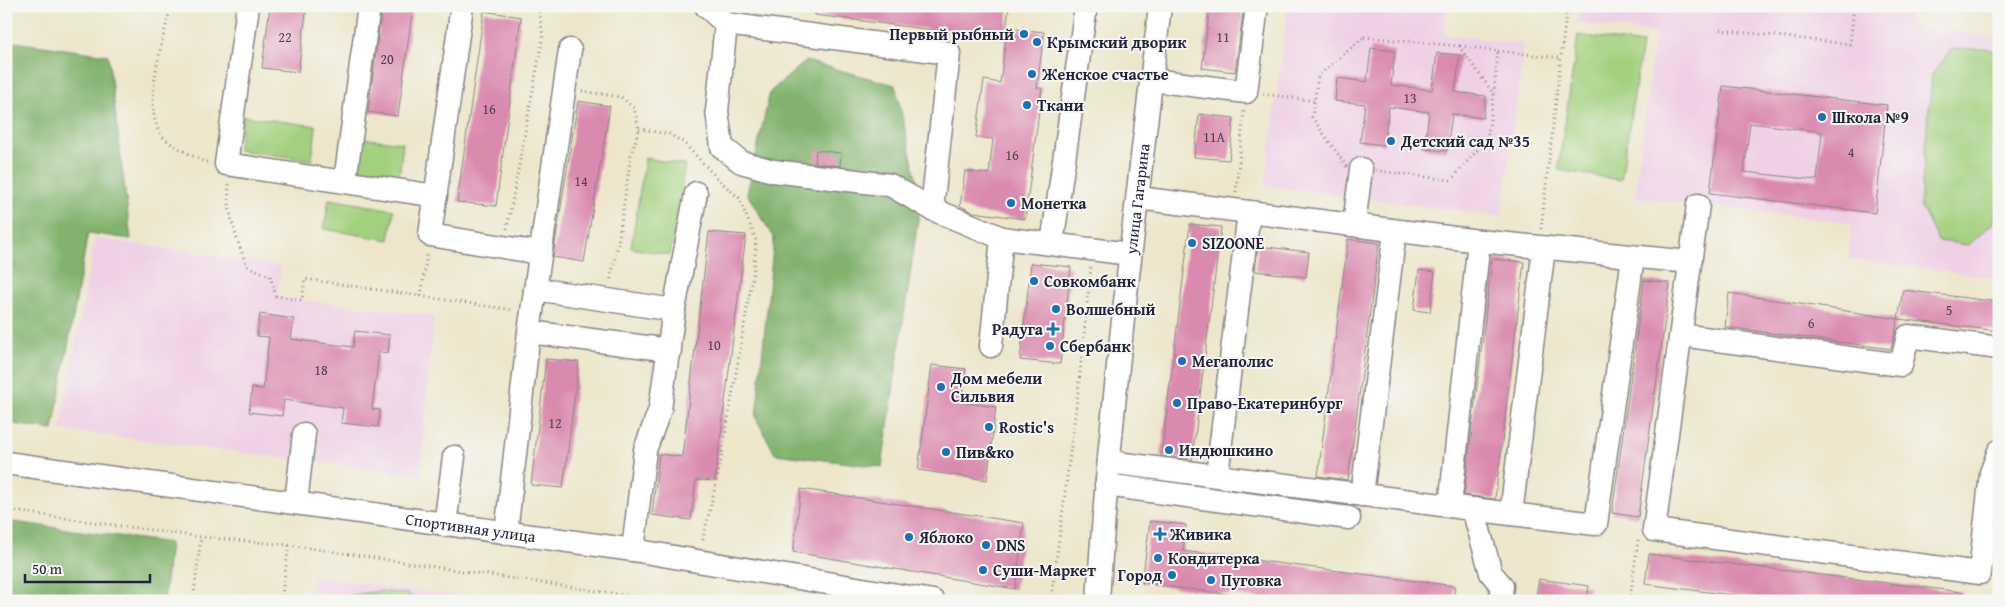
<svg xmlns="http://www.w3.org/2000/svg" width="2005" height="607" font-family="'Gentium Book Plus',serif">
	<rect width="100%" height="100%" fill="#f6f6f2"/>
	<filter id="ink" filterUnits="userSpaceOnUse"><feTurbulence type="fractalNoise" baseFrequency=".02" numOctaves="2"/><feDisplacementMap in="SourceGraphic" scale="10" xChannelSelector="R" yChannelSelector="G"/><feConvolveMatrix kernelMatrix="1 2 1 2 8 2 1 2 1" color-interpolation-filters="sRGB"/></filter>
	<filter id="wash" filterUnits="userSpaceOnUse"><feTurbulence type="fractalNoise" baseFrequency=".0096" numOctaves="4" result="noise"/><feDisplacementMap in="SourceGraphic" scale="20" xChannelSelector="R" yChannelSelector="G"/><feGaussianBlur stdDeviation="1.12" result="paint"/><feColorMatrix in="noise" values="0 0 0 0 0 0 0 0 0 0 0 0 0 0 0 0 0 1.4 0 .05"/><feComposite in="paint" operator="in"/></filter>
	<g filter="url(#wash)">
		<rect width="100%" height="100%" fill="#ede6cb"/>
		<path fill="#efd0e6" d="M1288 6H1447L1444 34 1524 45 1502 216 1265 186Z
			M1580 6H1910L1908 26 1999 37V278L1848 259 1852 223 1635 197 1655 33 1578 23Z
			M95 238 281 266 277 297 434 316 420 475 60 430Z
			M313 576 490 601H309Z"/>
		<path fill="#a3d07e" stroke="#62795c" d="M1578 35 1642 44 1621 180 1558 170Z
			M1952 48 1991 49 1999 62V181L1995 221 1969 245 1938 241 1920 205 1932 75Z
			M243 116 316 126 312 160 238 150Z
			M360 138 403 143 399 177 355 172Z
			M645 158 685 165 670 255 631 248Z
			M329 199 394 210 389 240 324 229Z
			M379 591 408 594 419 601H346L353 595Z"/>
		<path fill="#82b26d" stroke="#526a54" d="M6 41 108 55 131 239 88 233 53 430 6 423Z
			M806 61 895 85 921 199 882 467 775 454 756 418 774 238 747 194 770 92Z
			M6 521 170 543 164 601H6Z"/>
		<g id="blocks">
			<path fill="#da89af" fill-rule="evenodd" d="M270 6H307L298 72 262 68Z
				M382 6H413L398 116 368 112Z
				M815 6H1009L1005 39 815 15Z
				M1210 6H1244L1235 72 1202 68Z
				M484 11 521 17 496 206 457 202Z
				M1007 28 1044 32 1037 88H1042L1025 219 973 212 960 206 965 171 989 174 993 139 976 137 984 80 1000 83Z
				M1371 48 1395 51 1391 85 1432 90 1437 53 1460 55 1455 92 1486 96 1483 118 1452 114 1447 151 1424 149 1429 112 1389 107 1384 145 1360 142 1365 104 1335 101 1337 78 1367 82Z
				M1723 86 1887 105 1875 213 1710 193ZM1750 123 1822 132 1817 180 1744 172Z
				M578 101 610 106 584 262 553 257Z
				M1199 114 1234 118 1229 160 1194 157Z
				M816 150 841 153 840 166 815 163Z
				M1190 224 1221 227 1192 460 1161 456Z
				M709 232 746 235 715 481 696 480 691 520 652 515 659 454 682 457Z
				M1348 239 1379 243 1348 480 1318 476Z
				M1258 246 1309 252 1306 277 1255 271Z
				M1492 259 1524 262 1495 499 1464 495Z
				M1031 263 1071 267 1060 364 1020 360Z
				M1419 270 1435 272 1430 312 1414 310Z
				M1644 280 1670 283 1638 517 1612 513Z
				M1903 290 1999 302V331L1898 319Z
				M1729 293 1898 319 1891 349 1725 327Z
				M260 314 294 319 291 339 353 347 355 331 390 335 388 353 379 352 372 409 380 410 378 427 341 423 343 408 284 400 282 416 249 412 252 388 263 389 269 337 257 336Z
				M546 359 579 362 563 488 531 485Z
				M932 365 966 369 961 402 996 407 987 480 918 470Z
				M801 489 1024 523 1015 589 793 552Z
				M1150 521 1186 525 1183 551 1455 586 1453 601H1277L1142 583Z
				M1649 554 1962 592 1961 601H1779L1645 584Z
				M1539 579 1589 586 1587 601H1535Z"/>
		</g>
	</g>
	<g filter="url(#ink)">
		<use href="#blocks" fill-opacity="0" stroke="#888483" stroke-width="1"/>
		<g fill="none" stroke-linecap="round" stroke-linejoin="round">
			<path stroke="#c4bfae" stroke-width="22" stroke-dasharray="22 11" stroke-linecap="butt" d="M1998 575H1999"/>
			<defs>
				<g id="minor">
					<path d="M248 6 226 164 436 196"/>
					<path d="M462 6 430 235 540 253"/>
					<path d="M706 6 726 24 717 111 722 147 741 162 773 171 890 185 932 209 1002 238 1130 254"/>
					<path d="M726 24 949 53 932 209"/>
					<path d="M1152 80 1246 92 1257 6"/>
					<path d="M345 181 369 6"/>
					<path d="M1138 198 1479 241 1690 262"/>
					<path d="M1698 205 1654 530 1980 573 1991 473 1999 451"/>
					<path d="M1354 225 1361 169"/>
					<path d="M1052 244 1086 6"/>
					<path d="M535 289 674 310"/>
					<path d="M529 332 670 350"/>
					<path d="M1681 335 1901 365 1908 336 1999 348"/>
					<path d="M991 346 1002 238"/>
					<path d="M1109 462 1511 514 1544 248"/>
					<path id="s1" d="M6 463 633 550 933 601"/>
					<path d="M1217 475 1249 212"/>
					<path d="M1106 485 1349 518"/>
					<path d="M1362 495 1395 231"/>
					<path d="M296 502 304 434"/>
					<path d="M1450 506 1479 241"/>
					<path d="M1473 509 1491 573 1502 586 1500 601"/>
					<path d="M1511 514 1596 524 1633 257"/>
					<path d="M445 525 454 457"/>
					<path d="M506 533 529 332 570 50"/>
					<path d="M633 550 645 450 660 409 674 310 696 193"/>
					<path id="s2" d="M1098 601C1110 402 1137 204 1160 6"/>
				</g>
			</defs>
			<use href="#minor" stroke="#888483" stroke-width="25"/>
			<path stroke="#888483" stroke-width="3" stroke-dasharray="1 4" stroke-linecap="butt" d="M171 6C164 36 139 114 164 138 173 147 193 155 204 162H208
				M1720 30 1850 44 1854 6
				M1364 37 1459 46 1494 94 1487 139 1451 180 1347 167 1312 117 1318 76Z
				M1460 46 1498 51 1494 93
				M1498 51 1561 58
				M582 91 621 97 634 108 639 129 631 155 618 244 610 282
				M1263 94 1315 101
				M639 129 669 134 683 142 719 180 739 198 756 240 754 268 720 466 702 543
				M229 184C226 212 237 240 247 266L270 276 276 296 302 300 305 279 513 310
				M1236 192 1244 111
				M507 229 543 36 539 12 532 6
				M1541 229 1567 6
				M421 296 427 254
				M6 510 201 537 289 545 663 601
				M1638 540 1630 599 1643 601
				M193 601 201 537
				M281 601 289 545
				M595 601 596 591
				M1051 601 1078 392 1091 267"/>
			<use href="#minor" stroke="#fff" stroke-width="22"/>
		</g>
	</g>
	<g fill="#1f6fb2" stroke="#f6f6f2" stroke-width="2">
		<circle cx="1024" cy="34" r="5"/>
		<circle cx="1037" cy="42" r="5"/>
		<circle cx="1032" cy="74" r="5"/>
		<circle cx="1027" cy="105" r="5"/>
		<circle cx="1822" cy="117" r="5"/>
		<circle cx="1391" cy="141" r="5"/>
		<circle cx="1011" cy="203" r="5"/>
		<circle cx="1192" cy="243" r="5"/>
		<circle cx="1034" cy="281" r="5"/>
		<circle cx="1056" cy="309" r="5"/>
		<path d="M1050.5 321.5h5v5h5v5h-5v5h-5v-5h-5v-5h5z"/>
		<circle cx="1050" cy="346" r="5"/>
		<circle cx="1182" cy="361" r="5"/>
		<circle cx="941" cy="387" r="5"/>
		<circle cx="1177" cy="403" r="5"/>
		<circle cx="989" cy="427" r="5"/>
		<circle cx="1169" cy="450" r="5"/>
		<circle cx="946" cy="452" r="5"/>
		<path d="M1157.5 526.5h5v5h5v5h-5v5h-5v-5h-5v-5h5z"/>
		<circle cx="909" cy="537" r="5"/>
		<circle cx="986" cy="545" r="5"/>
		<circle cx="1158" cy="558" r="5"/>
		<circle cx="983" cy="570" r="5"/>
		<circle cx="1172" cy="575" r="5"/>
		<circle cx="1211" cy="580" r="5"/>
	</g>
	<g text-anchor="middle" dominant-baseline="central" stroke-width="4" stroke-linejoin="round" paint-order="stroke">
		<g font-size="14" fill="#503c58">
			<text x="285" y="37">22</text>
			<text x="1223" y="37">11</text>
			<text x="387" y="59">20</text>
			<text x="1410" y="98">13</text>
			<text x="489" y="109">16</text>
			<text x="1214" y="137">11А</text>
			<text x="1851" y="152">4</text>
			<text x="1012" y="155">16</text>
			<text x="581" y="181">14</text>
			<text x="1949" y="310">5</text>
			<text x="1811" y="323">6</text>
			<text x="714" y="345">10</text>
			<text x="321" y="370">18</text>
			<text x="555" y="423">12</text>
		</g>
		<g font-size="16" font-weight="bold" fill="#22223b" stroke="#f6f6f2" text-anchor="start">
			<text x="1014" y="34" text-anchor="end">Первый рыбный</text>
			<text x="1047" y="42">Крымский дворик</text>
			<text x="1042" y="74">Женское счастье</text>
			<text x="1037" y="105">Ткани</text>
			<text x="1832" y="117">Школа №9</text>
			<text x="1401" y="141">Детский сад №35</text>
			<text x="1021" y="203">Монетка</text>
			<text x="1202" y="243">SIZOONE</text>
			<text x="1044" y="281">Совкомбанк</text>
			<text x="1066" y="309">Волшебный</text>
			<text x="1043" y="329" text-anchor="end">Радуга</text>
			<text x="1060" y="346">Сбербанк</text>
			<text x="1192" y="361">Мегаполис</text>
			<text x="951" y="378">Дом мебели<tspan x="951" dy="18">Сильвия</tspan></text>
			<text x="1187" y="403">Право-Екатеринбург</text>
			<text x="999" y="427">Rostic's</text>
			<text x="1179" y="450">Индюшкино</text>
			<text x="956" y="452">Пив&amp;ко</text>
			<text x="1170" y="534">Живика</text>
			<text x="919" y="537">Яблоко</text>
			<text x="996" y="545">DNS</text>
			<text x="1168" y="558">Кондитерка</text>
			<text x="993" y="570">Суши-Маркет</text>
			<text x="1162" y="575" text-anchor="end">Город</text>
			<text x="1221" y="580">Пуговка</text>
		</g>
		<g font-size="16" fill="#22223b" stroke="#f6f6f2">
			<text stroke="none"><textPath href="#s2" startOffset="404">улица Гагарина</textPath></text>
			<text stroke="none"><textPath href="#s1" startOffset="469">Спортивная улица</textPath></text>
		</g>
	</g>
	<rect width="2005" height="607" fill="none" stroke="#f6f6f2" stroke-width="25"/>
	<path d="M25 574v8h125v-8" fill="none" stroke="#22223b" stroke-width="2.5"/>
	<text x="32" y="574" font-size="15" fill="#22223b" stroke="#f6f6f2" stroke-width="4" paint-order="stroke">50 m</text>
</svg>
